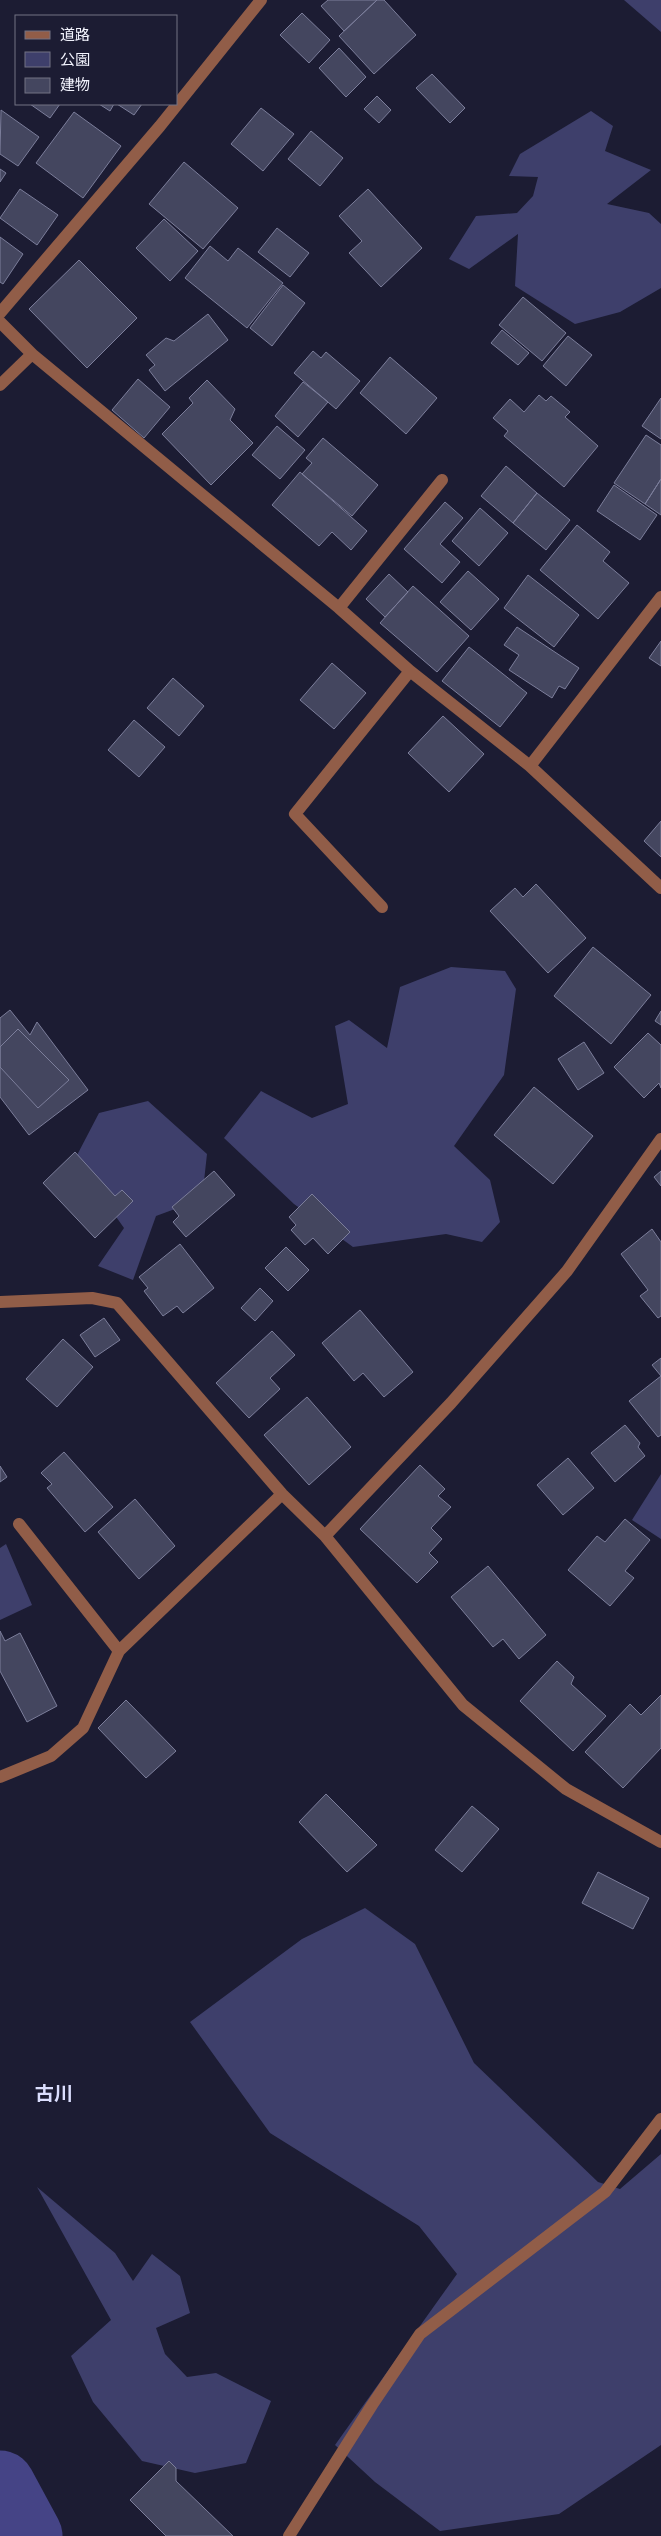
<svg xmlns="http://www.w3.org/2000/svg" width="661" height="2536" font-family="'Fira Sans Condensed','Noto Sans JP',sans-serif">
	<rect width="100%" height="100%" fill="#1c1c33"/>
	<path fill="#3e3f6b" d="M624 0H661V32Z
		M591 111 613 126 605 151 651 170 607 204 649 213 661 224V288L620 312 575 324 515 286 518 234 469 269 449 259 476 216 517 213 533 196 538 177 509 176 520 154Z
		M451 967 505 971 516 989 504 1075 454 1146 490 1180 500 1222 482 1242 446 1234 353 1247 294 1204 224 1138 261 1091 312 1118 348 1104 335 1026 349 1020 387 1048 400 987Z
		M148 1101 207 1154 202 1199 156 1216 133 1280 98 1266 124 1228 75 1159 99 1113Z
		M661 1474V1539L632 1520Z
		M6 1544 32 1605 0 1620V1548Z
		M365 1908 415 1944 474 2063 598 2182 620 2189 661 2154V2445L559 2514 440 2531 375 2482 335 2445 457 2274 419 2226 270 2133 190 2022 302 1939Z
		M37 2187 115 2253 133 2281 152 2254 180 2276 190 2313 156 2328 165 2354 187 2377 216 2373 271 2401 246 2463 195 2473 142 2461 93 2402 71 2356 111 2320Z"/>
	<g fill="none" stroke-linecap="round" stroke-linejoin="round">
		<path stroke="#454486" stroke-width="71" d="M0 2486 27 2536"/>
	</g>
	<path fill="#44465f" stroke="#7c7e9b" d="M328 0H377L344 31 321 6Z
		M377 0H384L416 35 374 74 339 36Z
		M302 13 330 40 309 63 280 35Z
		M339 48 366 77 346 97 319 68Z
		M432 74 465 108 450 123 416 88Z
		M377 96 391 110 379 123 364 109Z
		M30 104H60L50 118Z
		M99 104H114L110 111Z
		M117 104H142L134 115Z
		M261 108 294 134 263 171 231 144Z
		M1 110 39 137 18 166 0 154Z
		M74 112 121 146 83 198 36 163Z
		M311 131 343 158 320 186 288 159Z
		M184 162 238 208 203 249 149 204Z
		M0 169 6 173 0 182Z
		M20 189 58 215 37 245 0 218Z
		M368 189 422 248 381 287 349 253 362 241 339 216Z
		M164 219 198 251 170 281 136 248Z
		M277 228 309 253 290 277 258 252Z
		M0 237 23 254 3 284 0 282Z
		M210 246 228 261 238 248 283 283 247 328 185 278Z
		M79 260 137 318 87 368 29 309Z
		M283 285 305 303 272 346 250 328Z
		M523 297 566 333 542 361 499 325Z
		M208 314 228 340 165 391 149 370 155 365 146 355 166 338 174 341Z
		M502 330 529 353 518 365 491 343Z
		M568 336 592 355 566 386 543 366Z
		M313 351 321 358 326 352 360 381 336 409 294 373Z
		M390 357 437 398 406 434 360 393Z
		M138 379 170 407 144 438 112 410Z
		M207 380 235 409 230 420 253 443 211 485 162 434 193 403 189 398Z
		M303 382 328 402 298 437 275 416Z
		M539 395 546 401 551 396 570 412 565 417 598 446 564 487 504 436 508 431 493 418 510 399 524 412Z
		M661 398V439L642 426Z
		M277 426 305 450 280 479 252 455Z
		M646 435 661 445V479L645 504 614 483Z
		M323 438 378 485 352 516 302 474 312 463 306 458Z
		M506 466 537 493 513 523 481 496Z
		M300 472 367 531 351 550 332 532 319 546 272 505Z
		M661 479V515L645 504Z
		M614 485 657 515 640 540 597 511Z
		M537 493 570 520 546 550 513 523Z
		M445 502 463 518 440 544 460 562 442 583 404 549Z
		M480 508 508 533 479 566 452 541Z
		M577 525 610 552 603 561 629 583 598 619 540 570Z
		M468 571 499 599 471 630 440 602Z
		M389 574 408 592 385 617 366 599Z
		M528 575 579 615 554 647 504 608Z
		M413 586 469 636 437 672 380 623Z
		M517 627 579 668 565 689 559 686 552 698 509 670 519 655 504 645Z
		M661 641V666L649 658Z
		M469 647 527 693 500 727 442 681Z
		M332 663 366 693 334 729 300 700Z
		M173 678 204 706 179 736 147 708Z
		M443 716 484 754 449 792 408 753Z
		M134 720 165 747 139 777 108 750Z
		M661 821V857L644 841Z
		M536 884 586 938 548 973 490 911 515 888 523 897Z
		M593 947 651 995 611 1044 554 996Z
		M10 1010 30 1035 37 1022 88 1090 29 1135 0 1097V1018Z
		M661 1011V1025L655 1021Z
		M18 1029 69 1080 38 1108 0 1067V1047Z
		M648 1033 661 1045V1088L659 1083 644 1098 614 1067Z
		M584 1042 604 1073 578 1090 558 1059Z
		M534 1087 593 1136 553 1184 494 1135Z
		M75 1152 115 1196 122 1190 133 1201 95 1238 43 1183Z
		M214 1171 235 1195 186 1237 173 1222 179 1216 172 1207Z
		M661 1171V1186L654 1177Z
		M312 1194 350 1232 328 1254 313 1238 305 1245 291 1230 296 1225 289 1217Z
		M652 1229 661 1242V1316L658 1318 640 1296 648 1290 621 1254Z
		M180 1244 214 1288 183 1313 177 1306 163 1316 144 1291 148 1288 139 1277Z
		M286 1247 309 1270 288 1291 265 1268Z
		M260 1288 273 1301 255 1321 241 1308Z
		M360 1310 413 1372 384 1397 363 1373 354 1381 322 1343Z
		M104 1318 120 1340 95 1357 80 1335Z
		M272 1331 295 1355 270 1378 280 1389 249 1418 216 1383Z
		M63 1339 93 1367 57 1407 26 1379Z
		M661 1358V1435L658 1437 629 1401 661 1376 652 1365Z
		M307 1397 351 1447 309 1485 264 1435Z
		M625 1425 640 1443 638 1447 645 1456 615 1482 591 1453Z
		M64 1452 113 1507 85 1532 47 1488 52 1484 41 1473Z
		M568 1458 594 1488 563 1515 537 1485Z
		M420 1465 445 1489 438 1496 451 1507 431 1528 442 1539 429 1553 438 1562 417 1583 360 1529Z
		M0 1466 7 1477 0 1482Z
		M135 1499 175 1546 139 1579 98 1532Z
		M625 1519 650 1540 625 1571 634 1578 610 1606 568 1570 597 1536 605 1542Z
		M488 1566 546 1635 519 1659 503 1639 493 1647 451 1597Z
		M0 1631 5 1641 20 1633 57 1706 27 1722 0 1671Z
		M557 1661 574 1677 571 1684 606 1716 573 1751 520 1701Z
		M661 1695V1748L623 1788 585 1752 630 1704 641 1715Z
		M126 1700 176 1751 146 1778 98 1728Z
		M326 1794 377 1845 347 1872 299 1822Z
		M472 1806 499 1829 462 1872 435 1850Z
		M598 1872 649 1898 633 1929 582 1903Z
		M169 2461 176 2468V2481L233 2536H166L130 2500Z"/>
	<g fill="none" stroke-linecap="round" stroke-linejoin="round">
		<path stroke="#915d48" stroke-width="12" d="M0 313 160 126 261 0
			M0 322 32 354 339 608 410 671 530 766 661 888
			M0 385 32 354
			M339 608 442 480
			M530 766 661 597
			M382 907 295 814 410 671
			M0 1302 92 1298 117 1303 282 1494 325 1536 463 1705 566 1789 661 1842
			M19 1524 119 1651
			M325 1536 451 1403 567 1271 661 1139
			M0 1777 51 1756 83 1728 119 1651 282 1494
			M289 2536 372 2405 420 2334 605 2192 661 2119"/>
	</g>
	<g text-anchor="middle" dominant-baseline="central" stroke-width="4" stroke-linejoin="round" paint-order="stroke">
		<g font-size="19" font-weight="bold" fill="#dbdefe" stroke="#1c1c33">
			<text x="54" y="2093">古川</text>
		</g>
	</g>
	<rect x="15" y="15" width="162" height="90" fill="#1c1c33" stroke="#727284"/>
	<rect x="25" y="31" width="25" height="8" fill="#915d48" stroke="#727284"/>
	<text x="60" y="40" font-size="15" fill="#f2f3fd">道路</text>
	<rect x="25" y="52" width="25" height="15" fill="#3e3f6b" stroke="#727284"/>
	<text x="60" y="65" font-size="15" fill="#f2f3fd">公園</text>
	<rect x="25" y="78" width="25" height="15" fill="#44465f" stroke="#727284"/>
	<text x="60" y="90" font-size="15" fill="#f2f3fd">建物</text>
</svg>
